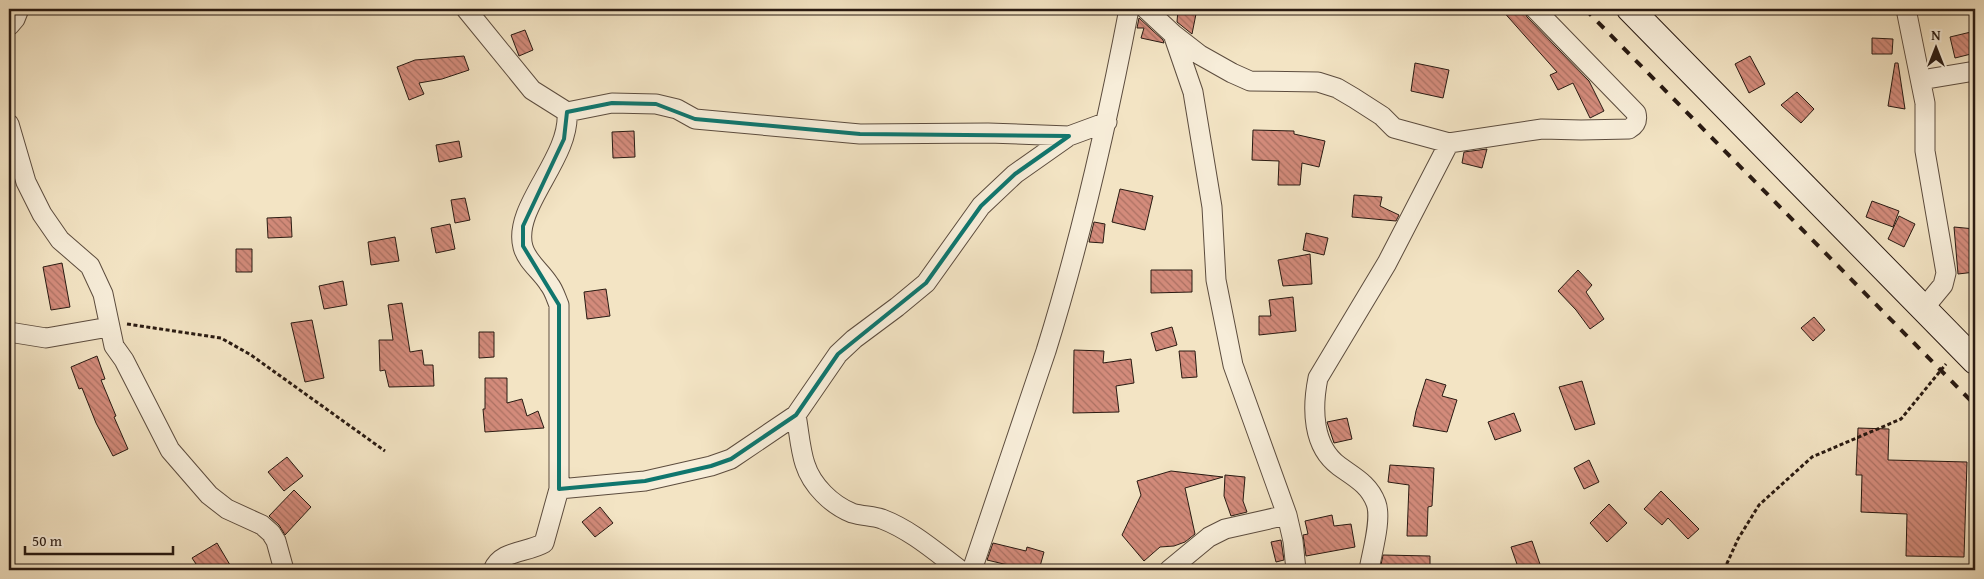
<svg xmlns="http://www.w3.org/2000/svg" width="1984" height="579" font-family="'Gentium Book Plus',serif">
	<defs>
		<pattern id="building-back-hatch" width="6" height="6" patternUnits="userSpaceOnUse" patternTransform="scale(1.25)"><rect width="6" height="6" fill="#d38b7b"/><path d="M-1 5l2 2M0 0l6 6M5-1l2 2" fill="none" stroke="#ab7163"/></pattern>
	</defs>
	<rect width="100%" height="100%" fill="#f3e4c4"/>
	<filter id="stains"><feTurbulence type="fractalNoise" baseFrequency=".004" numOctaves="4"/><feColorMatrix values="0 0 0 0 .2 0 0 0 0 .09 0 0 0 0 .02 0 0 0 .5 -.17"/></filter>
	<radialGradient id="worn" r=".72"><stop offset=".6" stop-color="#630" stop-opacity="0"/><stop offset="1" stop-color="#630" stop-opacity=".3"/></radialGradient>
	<path fill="url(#building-back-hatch)" stroke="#291a12" d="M1178 9H1197L1192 34 1177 22Z
		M1501 9H1523L1527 17 1589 81 1604 111 1590 118 1573 83 1558 90 1550 75 1557 72Z
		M1139 18 1163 40 1164 43 1141 38 1144 28H1137Z
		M525 30 533 50 519 56 511 35Z
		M1975 31V53L1955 58 1950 37Z
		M1872 38 1893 39 1892 54H1872Z
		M464 56 469 70 442 79 419 83 424 94 409 100 397 67 415 60Z
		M1750 56 1765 84 1749 93 1735 64Z
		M1415 63 1449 70 1443 98 1411 91Z
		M1895 63H1898L1905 109 1888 106Z
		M1797 92 1814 109 1801 123 1781 105Z
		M1253 130 1294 131V134L1325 141 1319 167 1302 163 1300 185H1278L1279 161 1252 160Z
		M634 131 635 157 613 158 612 132Z
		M459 141 462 157 439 162 436 145Z
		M1487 149 1482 168 1462 163 1464 152Z
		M1120 189 1153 196 1145 230 1112 222Z
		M1354 195 1382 197 1380 206 1399 215 1396 221 1352 217Z
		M465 198 470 220 455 223 451 200Z
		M1872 201 1899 211 1893 227 1866 217Z
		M1899 216 1915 224 1904 247 1888 239Z
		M291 217 292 237 268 238 267 218Z
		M1094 222 1105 224 1103 243 1089 242Z
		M450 224 455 249 436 253 431 228Z
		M1954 227 1975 229V272L1958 274Z
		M1306 233 1328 238 1324 255 1303 250Z
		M395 237 399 261 371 265 368 242Z
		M236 249H252V272H236Z
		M1310 254 1312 284 1283 286 1278 260Z
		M62 263 70 307 51 310 43 267Z
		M1151 270H1192V292L1151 293Z
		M1578 270 1592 285 1586 292 1604 319 1590 329 1576 310 1558 291Z
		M343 281 347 305 324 309 319 286Z
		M606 289 610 316 587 319 584 292Z
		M1293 297 1296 331 1259 335V316H1271L1269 300Z
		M402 303 410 352 422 350 424 365H433L434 386 389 387 385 370 380 371 379 340H393L388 305Z
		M1814 317 1825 330 1813 341 1801 328Z
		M312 320 324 378 305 382 291 323Z
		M1172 327 1177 345 1156 351 1151 333Z
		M479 332H494V357L479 358Z
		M1074 350 1104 351 1103 363 1131 359 1134 383 1116 386 1119 412 1073 413Z
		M1179 351H1195L1197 377 1182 378Z
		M97 356 105 379 101 380 116 416 114 417 128 449 113 456 96 423 82 388 79 389 71 367Z
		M485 378H507V403L522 399 527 416 538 411 544 428 485 432 483 409H485Z
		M1426 379 1446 385 1442 396 1457 400 1447 432 1413 426 1416 411Z
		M1582 381 1595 424 1575 430 1559 387Z
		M1514 413 1521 431 1495 440 1488 422Z
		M1347 418 1352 439 1334 443 1327 422Z
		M1858 428 1889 429 1888 460 1967 462 1964 557 1906 556 1907 514 1861 512 1862 475H1856Z
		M287 457 303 476 284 491 268 472Z
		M1589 460 1599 482 1584 489 1574 468Z
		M1390 465 1434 468 1432 506 1428 507 1427 536H1407L1409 485 1388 482Z
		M1171 471 1223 477 1185 488 1195 534 1185 542 1174 546 1160 547 1144 561 1122 535 1141 495 1137 481Z
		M1225 475 1245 477 1243 501 1247 512 1231 516 1224 496Z
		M294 490 311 507 285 535 279 525 269 516Z
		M1661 491 1699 529 1688 539 1668 518 1662 525 1644 509Z
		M1609 504 1627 523 1607 542 1590 523Z
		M600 507 613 523 595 537 582 522Z
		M1332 515 1334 526 1351 524 1355 547 1306 556 1303 535 1308 534 1305 521Z
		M1281 540 1284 560 1276 562 1271 542Z
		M1532 541 1542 570H1519L1511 547Z
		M217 543 233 570H200L192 558Z
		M993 543 1026 551 1027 547 1044 552 1039 570H1029L987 560Z
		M1383 555 1430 556V570H1380Z"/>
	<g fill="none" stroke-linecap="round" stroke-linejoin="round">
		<defs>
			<path id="street" d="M466 9 532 90 567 112 612 103 656 104 677 109 695 119 860 134 988 133 1069 136
				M1146 9 1173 34 1200 55 1232 73 1250 81 1318 82 1337 88 1354 98 1382 116 1394 128 1449 143 1542 129 1581 130 1629 129C1636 125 1638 121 1636 113L1535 9
				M1906 9 1925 103V151L1946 273 1943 285 1924 308
				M9 26 15 19 19 9
				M1173 34 1193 92 1212 207 1216 280 1233 365 1287 515 1293 541 1296 570
				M1921 80 1975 71
				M9 124 26 182 42 214 60 240 90 266 103 294 114 346 124 360 170 450 209 495 227 509 262 525 271 533 276 541 284 570
				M9 332 46 338 109 327
				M796 415C799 431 800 449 805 464 812 486 832 505 852 513 862 516 873 516 882 519 911 530 936 552 960 570
				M559 489 645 481 711 466 731 459 796 415 838 354 854 339 897 307 926 283 981 206 1015 174 1069 136 1107 122
				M493 570C501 550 527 553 544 543L559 489V305C556 298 554 290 549 284 541 271 527 262 523 247 512 207 571 158 567 112
				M972 570C996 497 1022 424 1046 351 1081 239 1107 124 1129 9
				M1169 570 1209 537 1225 529 1287 515
				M1369 570C1372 552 1382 519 1376 503 1369 484 1354 477 1339 466 1312 446 1312 408 1318 378L1387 263 1449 143"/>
			<path id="secondary" d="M1630 9 1975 361"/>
		</defs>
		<use href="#street" stroke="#5c4c3e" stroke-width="21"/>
		<use href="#secondary" stroke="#291a12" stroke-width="28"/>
		<path stroke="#291a12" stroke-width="3" stroke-dasharray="4 2.5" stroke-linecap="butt" d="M127 324 221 338 251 355 385 451
			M1724 570 1738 539 1759 505 1812 457 1901 419 1946 364"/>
		<use href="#street" stroke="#f7edd9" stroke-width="19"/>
		<use href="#secondary" stroke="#f7edd9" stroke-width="26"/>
		<path stroke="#291a12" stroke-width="4" stroke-dasharray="9 9" stroke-linecap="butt" d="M1585 9 1975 405"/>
	</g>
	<path fill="none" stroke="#0f766e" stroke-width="4" stroke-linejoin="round" d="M612 103 656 104 695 119 860 134 1069 136 1015 174 981 206 926 283 838 354 796 415 731 459 711 466 645 481 559 489V305L523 246V226L564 139 567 112Z"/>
	<rect width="1984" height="579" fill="none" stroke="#f3e4c4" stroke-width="30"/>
	<rect x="10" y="10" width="1964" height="559" fill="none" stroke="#291a12" stroke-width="2.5"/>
	<rect x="15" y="15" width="1954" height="549" fill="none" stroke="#291a12"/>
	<g transform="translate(1936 48)" stroke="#f7edd9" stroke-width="4" paint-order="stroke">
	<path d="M0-4L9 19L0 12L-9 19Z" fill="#291a12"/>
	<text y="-8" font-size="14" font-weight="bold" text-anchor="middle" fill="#291a12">N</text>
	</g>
	<path d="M25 546v8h148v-8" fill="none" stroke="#291a12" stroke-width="2.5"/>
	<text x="32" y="546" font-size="15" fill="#291a12" stroke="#f7edd9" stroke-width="4" paint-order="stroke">50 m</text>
	<rect width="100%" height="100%" filter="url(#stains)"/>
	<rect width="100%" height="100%" fill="url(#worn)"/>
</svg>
